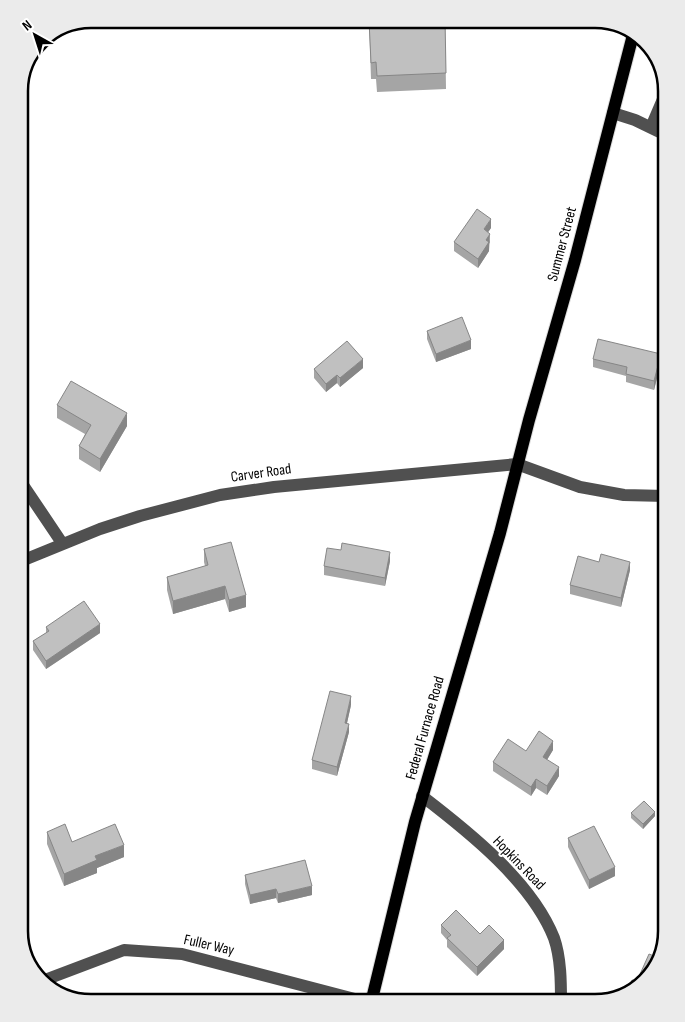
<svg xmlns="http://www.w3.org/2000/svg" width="685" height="1022" font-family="'Sofia Sans Condensed',sans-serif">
	<rect width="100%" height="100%" fill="#fff"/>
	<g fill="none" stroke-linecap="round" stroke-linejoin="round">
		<defs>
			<path id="major" d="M371 1003 415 822 500 533 529 420 575 260 634 31"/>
		</defs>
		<use href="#major" stroke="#dbdbdb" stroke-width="14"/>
		<path stroke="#505050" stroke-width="12" d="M286 19H309
			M613 113 635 120 666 135
			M651 127 666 92
			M19 479 62 543
			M19 562 100 529 140 516 220 495 274 487 517 464 580 487 624 495 666 496
			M422 796C469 832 532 882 554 938 561 958 561 983 561 1003
			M42 981 124 950 182 954 370 1003"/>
		<use href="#major" stroke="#000" stroke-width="12"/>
	</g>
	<path fill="#a5a5a5" d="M372 19H458H445L446 89 377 92 376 79H371L369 20H372Z
		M491 228 488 232 490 242 489 244V251L478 268 454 251V242Z
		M427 331 471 349 436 362 427 339Z
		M593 359 661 362 654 390 626 382V376L593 367Z
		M363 368 340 387 337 383 326 392 314 378V369Z
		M57 405 127 426 100 472 79 459V446L85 434 57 418Z
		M204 549 246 607 229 612 225 599 173 614 167 590V577L205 566 204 562Z
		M341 550 390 561 385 586 324 575V566Z
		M630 570 621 607 570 594V585Z
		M46 627 100 633 46 669 33 650V641L46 633Z
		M351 705 347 723 349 732 337 776 312 769V760Z
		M553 750 547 760 559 776 547 795 536 788 531 796 493 771V762L526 751Z
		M631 813 655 816 643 829 631 818Z
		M47 832 72 842 124 857 97 868V873L64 886 47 844Z
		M568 838 615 876 589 889 568 847Z
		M245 875 312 895 278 903 276 898 250 904 245 884Z
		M441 925 480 934 504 949 477 976 447 947V940L441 933Z"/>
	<path fill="#868686" d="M491 219V228L484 238V229Z
		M490 234 489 251 478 268V259L486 240Z
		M471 340V349L436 362V354Z
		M661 354V362L654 390V381Z
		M363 359V368L340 387V378Z
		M337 375V383L326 392V384Z
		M127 413V426L100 472V459Z
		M390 552V561L385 586V578Z
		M630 562V570L621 607V598Z
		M225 586V599L173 614V601Z
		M246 595V607L229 612V600Z
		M100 624V633L46 669V661Z
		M351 696V705L345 732V723Z
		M349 724V732L337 776V767Z
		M553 741V750L543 766V757Z
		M559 767V776L547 795V786Z
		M536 779V788L531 796V787Z
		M655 812V816L643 829V824Z
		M124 845V857L97 868V873L64 886V874L95 856Z
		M615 867V876L589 889V880Z
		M312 886V895L278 903V894Z
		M276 889V898L250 904V895Z
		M504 940V949L477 976V967Z"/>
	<path fill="#c0c0c0" stroke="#868686" d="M373 19H445L446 73 377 76 376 62 371 63 369 20H373Z
		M477 209 491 219 484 229 490 234 486 240 489 242 478 259 454 242Z
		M462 317 471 340 436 354 427 331Z
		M598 339 661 354 654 381 626 374 627 367 593 359Z
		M347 341 363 359 340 378 337 375 326 384 314 369Z
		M71 381 127 413 100 459 79 446 91 425 57 405Z
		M231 542 246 595 229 600 225 586 173 601 167 577 208 565 204 549Z
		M342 543 390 552 385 578 324 566 327 548 341 550Z
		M601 554 630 562 621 598 570 585 578 556 599 562Z
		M84 601 100 624 46 661 33 641 49 631 46 627Z
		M330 691 351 696 345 723 349 724 337 767 312 760Z
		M539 731 553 741 543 757 559 767 547 786 536 779 531 787 493 762 508 739 526 751Z
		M644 801 655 812 643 824 631 813Z
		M65 824 72 842 115 824 124 845 95 856 97 860 64 874 47 832Z
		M594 826 615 867 589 880 568 838Z
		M305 860 312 886 278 894 276 889 250 895 245 875Z
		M456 910 480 934 489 925 504 940 477 967 447 938 451 935 441 925Z
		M649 954 659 958 656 968 630 994 625 995 632 980 637 981Z"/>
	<g text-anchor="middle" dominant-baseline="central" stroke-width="4" stroke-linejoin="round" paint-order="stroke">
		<g font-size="15" fill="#000" stroke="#fff">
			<text transform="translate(562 244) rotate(-75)">Summer Street</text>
			<text transform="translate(261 473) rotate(-8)">Carver Road</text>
			<text transform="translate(425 728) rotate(-74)">Federal Furnace Road</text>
			<text transform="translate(519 863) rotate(46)">Hopkins Road</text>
			<text transform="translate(209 945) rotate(13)">Fuller Way</text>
		</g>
	</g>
	<path d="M0 0H685V1022H0ZM91 28H595A63 63 0 0 1 658 91V931A63 63 0 0 1 595 994H91A63 63 0 0 1 28 931V91A63 63 0 0 1 91 28Z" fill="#ebebeb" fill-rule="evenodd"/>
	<path fill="none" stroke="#000" stroke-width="2.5" d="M91 28H595A63 63 0 0 1 658 91V931A63 63 0 0 1 595 994H91A63 63 0 0 1 28 931V91A63 63 0 0 1 91 28Z"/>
	<g transform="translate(35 35) rotate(321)" stroke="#ffffff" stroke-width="4" paint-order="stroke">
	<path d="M0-4L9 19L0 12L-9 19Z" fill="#000000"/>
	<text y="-8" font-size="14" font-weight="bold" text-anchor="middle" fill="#000000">N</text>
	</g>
</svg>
